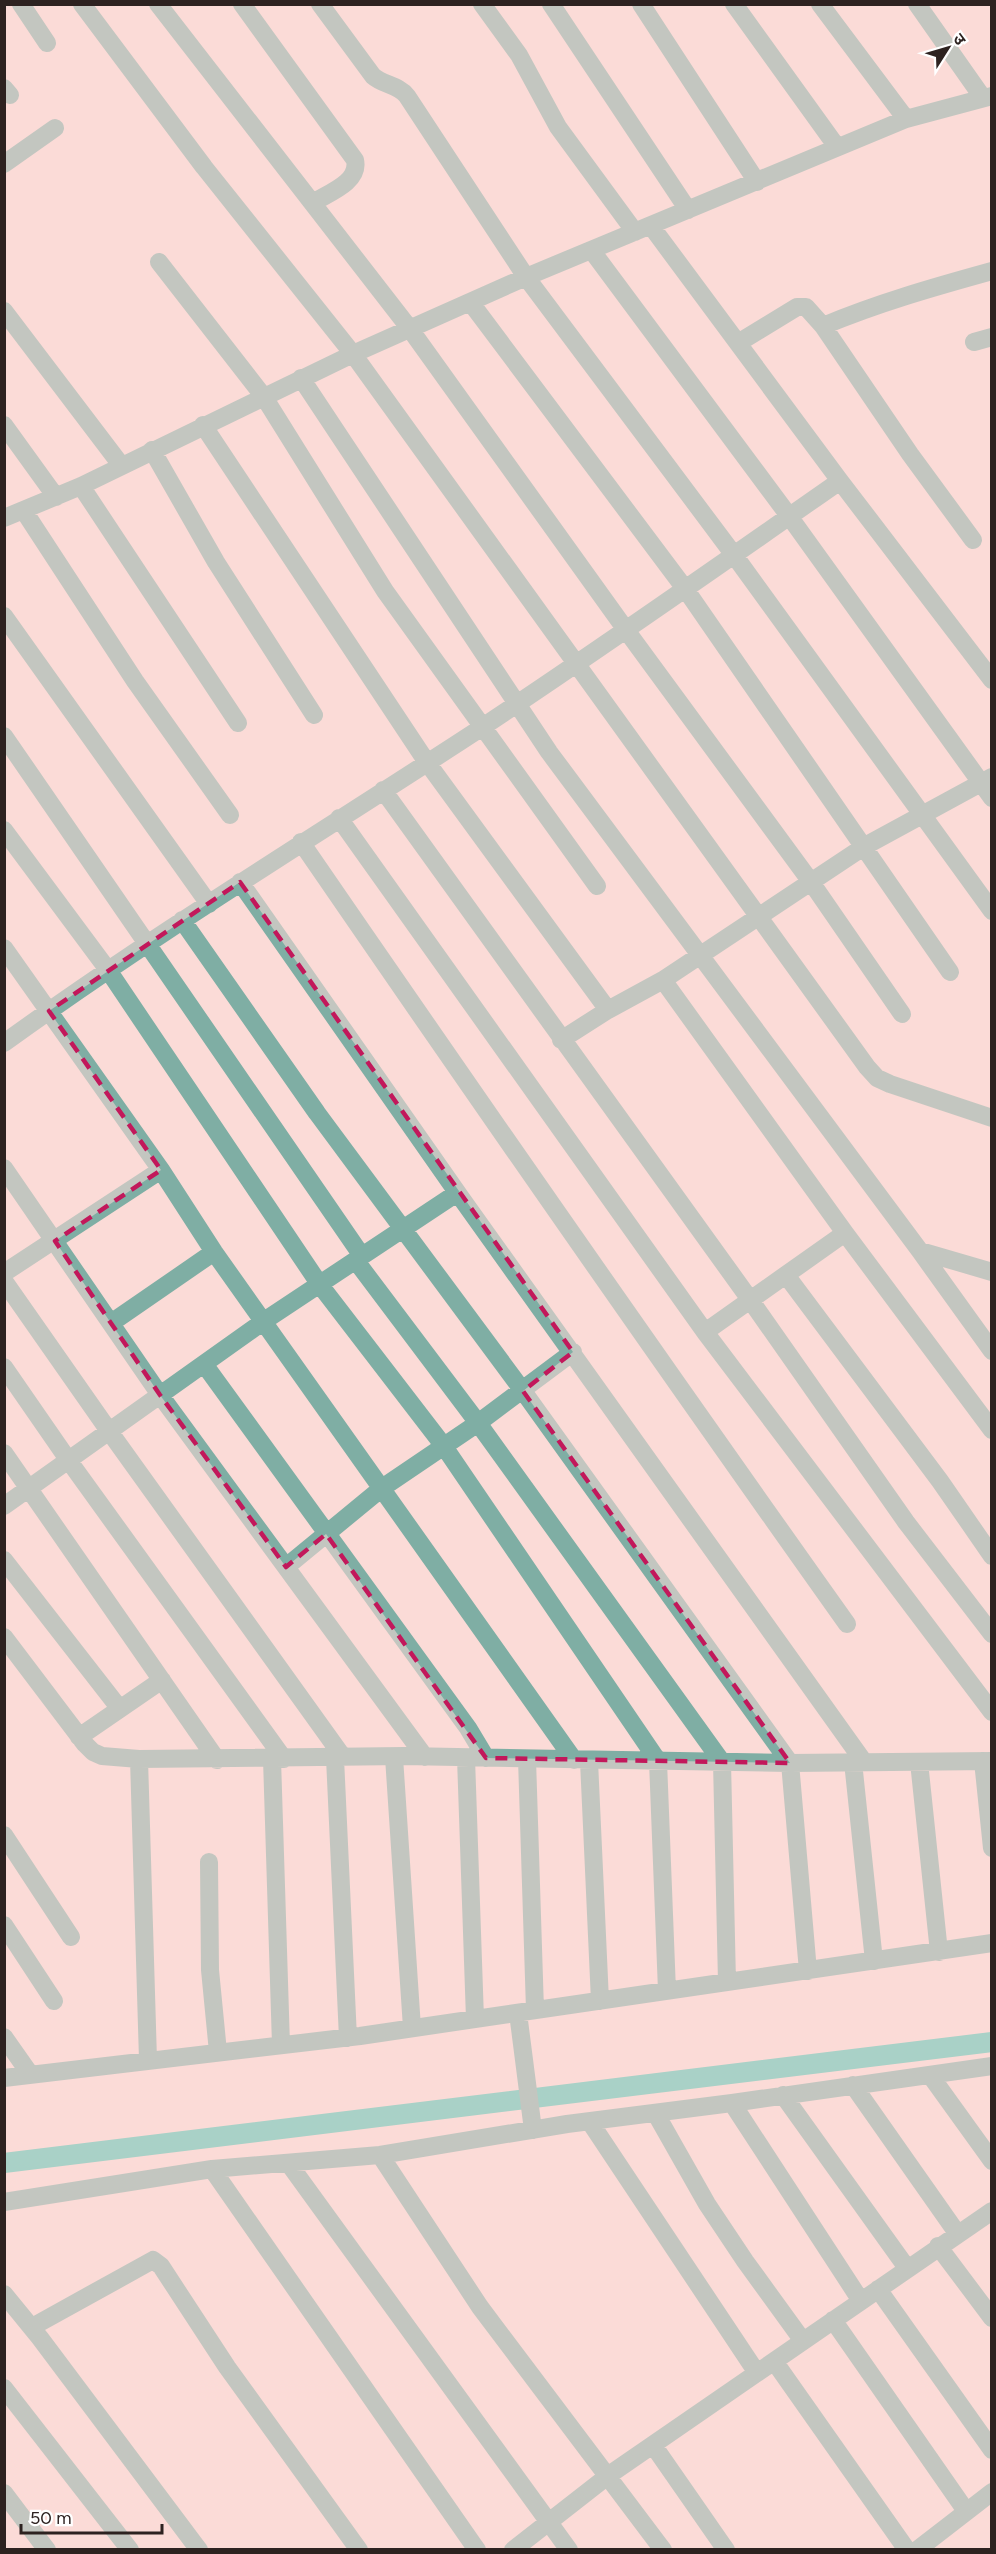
<svg xmlns="http://www.w3.org/2000/svg" width="996" height="2554" font-family="Figtree,'Noto Sans Devanagari',sans-serif">
	<rect width="100%" height="100%" fill="#fbdbd7"/>
	<g fill="none" stroke-linecap="round" stroke-linejoin="round">
		<path stroke="#45c6b3" stroke-width="20" d="M4 2163 992 2042"/>
		<path stroke="#7faea4" stroke-width="18" d="M21 4 47 43
			M82 4 204 167 353 354 867 1067 877 1078 890 1084 992 1118
			M158 4 410 329 626 630 811 882 902 1014
			M242 4 355 160C360 182 329 193 314 202
			M320 4 373 76C383 85 399 85 407 96L526 277 734 555 992 911
			M482 4 519 55 558 127 635 232
			M551 4 688 210
			M641 4 757 182
			M734 4 837 147
			M820 4 906 119
			M917 4 983 98
			M4 88 10 95
			M4 164 55 128
			M651 226 840 481 992 680
			M592 251 789 516 992 798
			M159 262 264 397 385 591 597 886
			M471 303 686 590 950 972
			M4 311 121 465
			M823 326C878 303 934 287 992 271
			M974 342 992 337
			M738 343 797 307H806L823 326 910 454 973 540
			M301 378 549 752 920 1251 992 1351
			M4 425 56 497
			M203 425 426 761 608 1010
			M152 450 216 562 314 715
			M81 486 238 723
			M24 511 135 681 230 815
			M4 518 81 486 353 354 526 277 906 119 992 96
			M4 616 209 904
			M4 736 362 1256
			M992 777 865 846 663 980 845 1233 992 1430
			M383 790 751 1301 906 1522 992 1634
			M339 818 705 1332 992 1712
			M4 830 108 970 320 1285 443 1445 658 1761 667 1991
			M301 842C481 1104 663 1365 847 1624
			M240 882 459 1195
			M182 920 317 1113 523 1391 790 1763 808 1971
			M4 948 161 1170 214 1252 574 1760
			M561 1040 608 1010 663 980
			M4 1043C159 931 322 832 481 728 602 648 721 564 840 481
			M4 1168 160 1395 425 1757
			M920 1251 992 1272
			M356 1261 478 1423 722 1762 727 1982
			M4 1273 161 1170
			M786 1275 940 1481 992 1556
			M4 1281 109 1431 343 1757
			M111 1323 214 1252
			M705 1332 845 1233
			M204 1364 468 1728 486 1758
			M4 1367 69 1461 284 1759
			M4 1453 217 1760
			M4 1506 264 1321 454 1195H459L864 1762
			M4 1560 120 1709
			M286 1567 382 1488 478 1423 573 1352
			M4 1637 85 1744 93 1752 102 1756 139 1759 404 1756 790 1763 992 1761
			M79 1737 162 1680
			M394 1757 412 2028
			M335 1758 348 2038
			M466 1758 475 2019
			M139 1759 148 2060
			M272 1759 281 2045
			M527 1759 535 2010
			M589 1761 600 2001
			M983 1761 992 1848
			M853 1762 874 1961
			M919 1762 939 1952
			M4 1835 71 1937
			M209 1862 210 1970 218 2052
			M4 1925 54 2001
			M518 2013 533 2130
			M4 2037 30 2074
			M930 2075 992 2161
			M4 2078 360 2036 992 1943
			M853 2085 957 2233
			M783 2095 907 2268
			M732 2103 861 2301
			M656 2114 707 2204 745 2261 803 2341
			M590 2122 757 2373
			M380 2155 480 2307 663 2550
			M289 2164 569 2550
			M212 2169 477 2550
			M4 2202 212 2169 380 2155 567 2124 732 2103 992 2066
			M938 2246 992 2318
			M878 2289 992 2450
			M4 2294 40 2338 199 2550
			M833 2320 966 2511
			M32 2327 153 2260 161 2266 227 2367 359 2550
			M774 2361 907 2550
			M4 2388 130 2550
			M653 2445 726 2550
			M4 2493 47 2550
			M513 2550 609 2475 992 2211
			M917 2550 992 2492"/>
	</g>
	<path d="M0 0H996V2554H0ZM240 882 573 1352 523 1391 790 1763 486 1758 326 1534 286 1567 160 1395 55 1241 161 1170 49 1011Z" fill="#fbdbd7" fill-opacity=".55" fill-rule="evenodd"/>
	<path fill="none" stroke="#c2185b" stroke-width="4.5" stroke-dasharray="12 8" stroke-linejoin="round" d="M240 882 573 1352 523 1391 790 1763 486 1758 326 1534 286 1567 160 1395 55 1241 161 1170 49 1011Z"/>
	<rect width="996" height="2554" fill="none" stroke="#2d2220" stroke-width="12"/>
	<g transform="translate(948 48) rotate(53)" stroke="#ffffff" stroke-width="4.5" paint-order="stroke">
	<path d="M0-4.5L10 22L0 15L-10 22Z" fill="#2d2220"/>
	<text y="-9" font-size="16" font-weight="bold" text-anchor="middle" fill="#2d2220">उ</text>
	</g>
	<path d="M21 2524v9h141v-9" fill="none" stroke="#2d2220" stroke-width="3"/>
	<text x="30" y="2524" font-size="18" fill="#2d2220" stroke="#ffffff" stroke-width="4.5" paint-order="stroke">50 m</text>
</svg>
